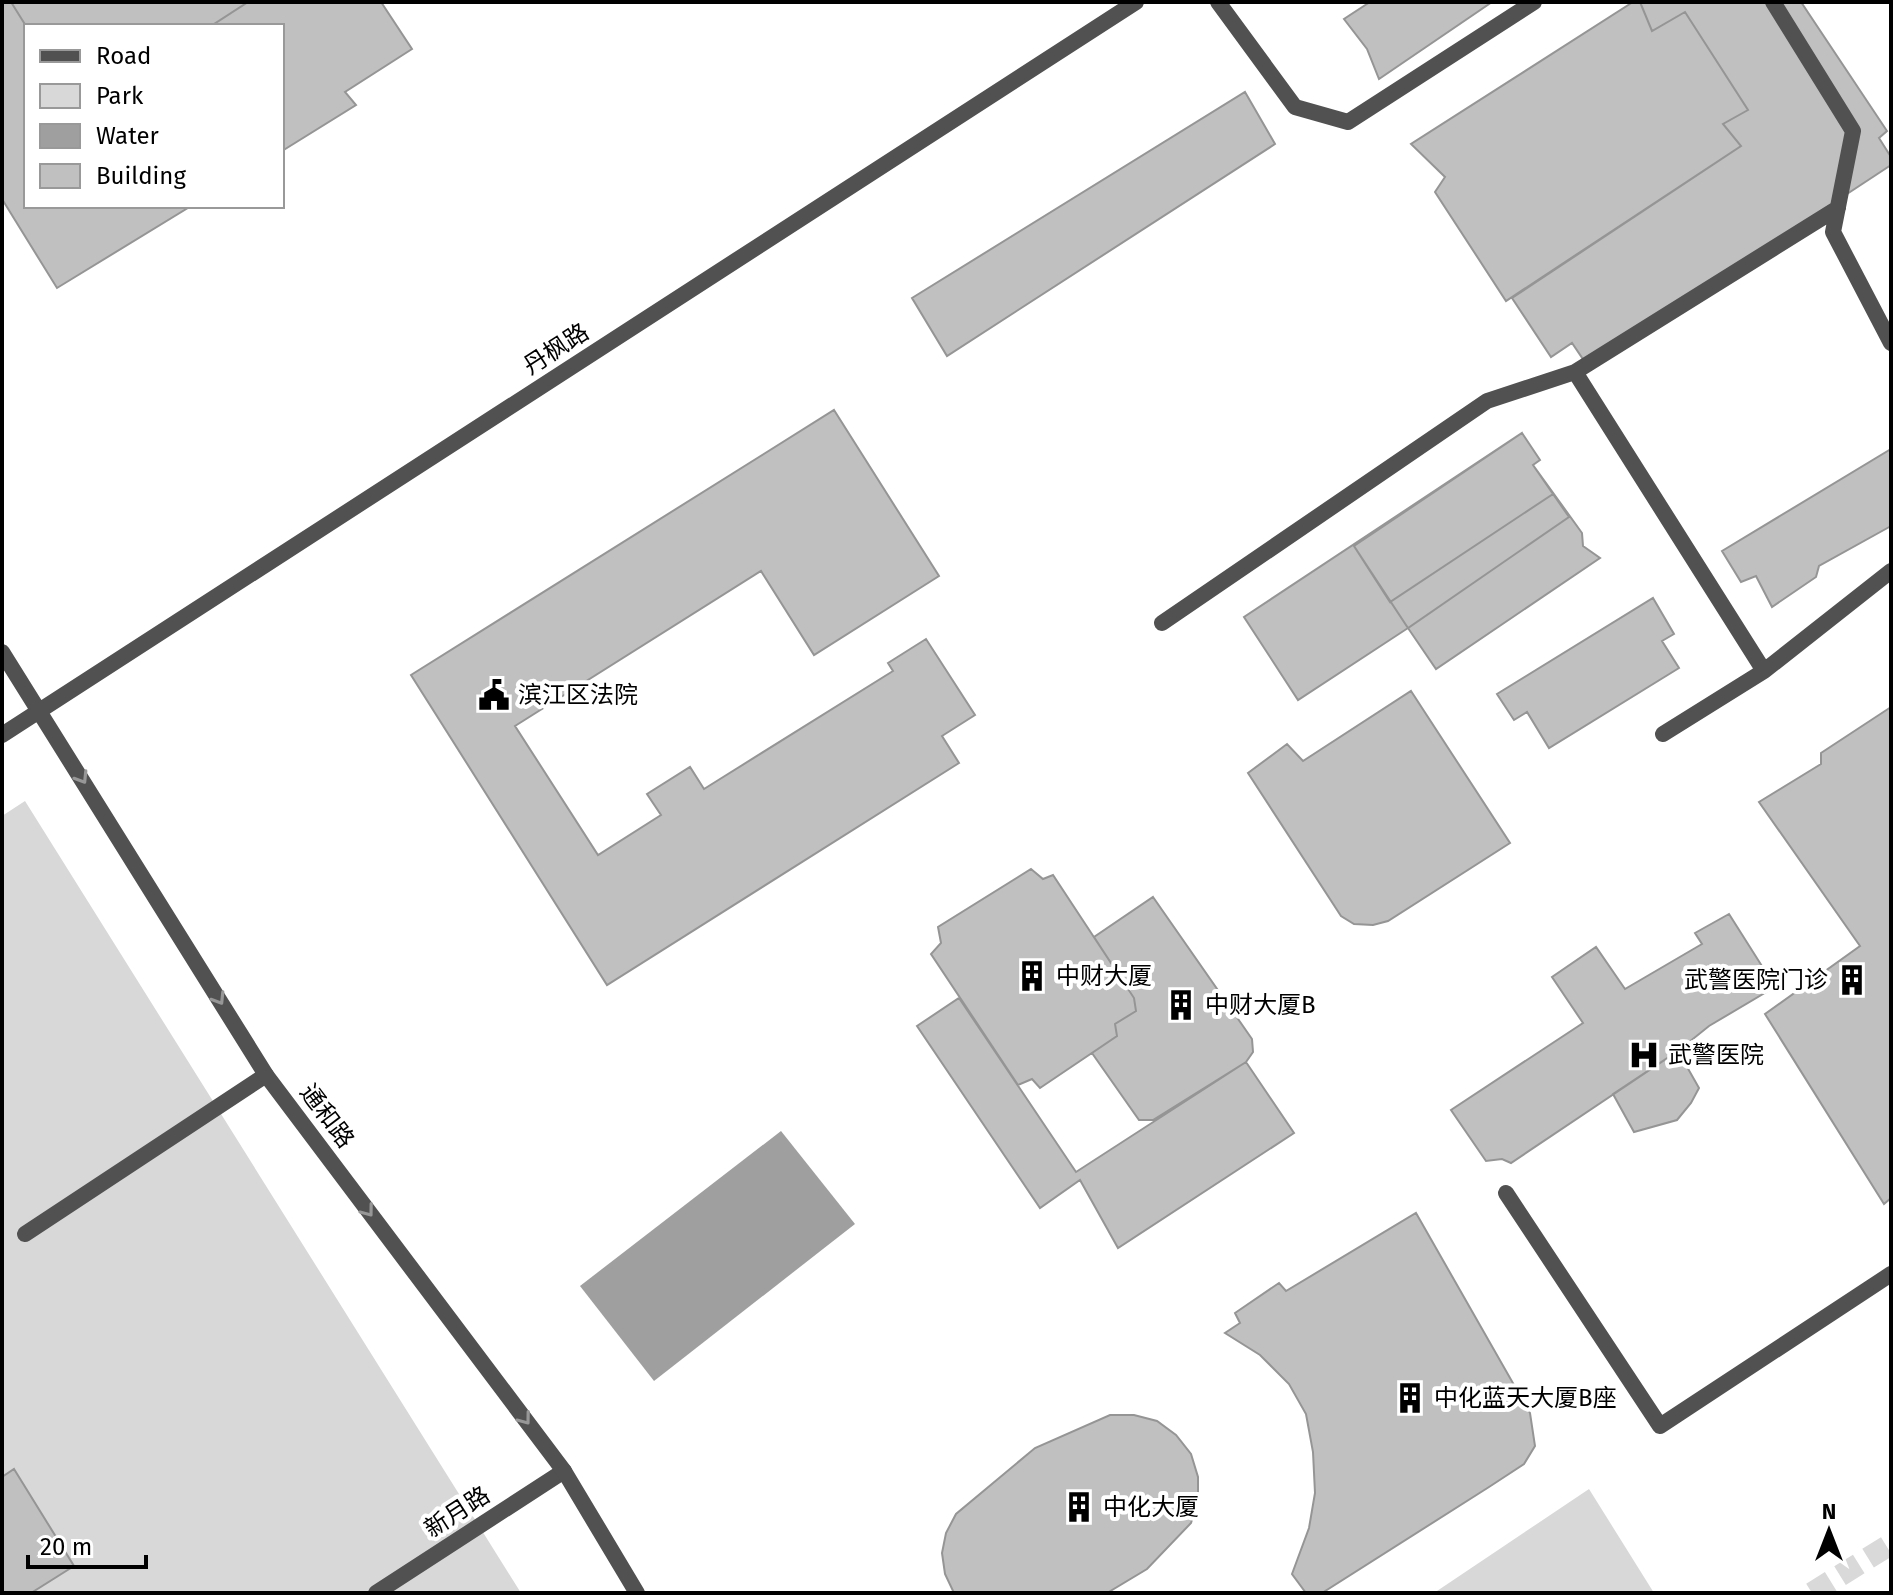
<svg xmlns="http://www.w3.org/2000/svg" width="1893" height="1595" font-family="'Fira Sans','Noto Sans SC',sans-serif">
	<rect width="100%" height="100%" fill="#fff"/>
	<path fill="#d8d8d8" d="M25 801 521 1593H2V816Z
		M1589 1489 1654 1593H1434Z"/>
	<path fill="#9f9f9f" d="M781 1131 855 1224 654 1381 580 1286Z"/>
	<path fill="#c0c0c0" stroke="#959595" stroke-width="2" d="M2 2H11L26 26V206H191L57 288 2 199Z
		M11 2H248L211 26H26Z
		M248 2H381L412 49 345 92 356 105 282 151V26H211Z
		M1370 2H1492L1379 79 1367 49 1344 19Z
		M1633 2H1640L1652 31 1685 12 1748 110 1723 124 1741 146 1506 301 1435 192 1445 177 1411 144Z
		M1640 2H1801L1887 131 1879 138 1891 157V165L1587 365 1572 343 1551 357 1512 298 1741 146 1723 124 1748 110 1685 12 1652 31Z
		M1245 92 1275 144 947 356 912 298Z
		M834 410 939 576 814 655 761 571 515 726 598 855 661 815 647 794 690 767 704 789 893 671 888 663 926 639 975 715 942 736 959 763 607 985 411 675Z
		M1522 433 1540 460 1533 465 1582 533 1583 546 1600 558 1436 669 1408 628 1298 700 1244 617Z
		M1522 433 1540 460 1533 465 1582 533 1583 546 1600 558 1436 669 1408 628 1298 700 1244 617Z
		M1522 433 1540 460 1533 465 1569 517 1408 628 1354 546Z
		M1522 433 1540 460 1533 465 1553 494 1390 602 1354 546Z
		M1891 449V526L1819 566 1816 577 1772 607 1756 576 1741 582 1722 551Z
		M1653 598 1674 634 1662 641 1679 668 1549 748 1527 712 1514 720 1497 694Z
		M1653 598 1674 634 1662 641 1679 668 1549 748 1527 712 1514 720 1497 694Z
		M1411 691 1510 843 1388 921 1373 925 1354 924 1341 916 1248 773 1287 744 1303 761Z
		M1891 707V1198L1884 1204 1765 1014 1860 946 1759 802 1821 764V753Z
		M1031 869 1043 879 1053 875 1134 998 1136 1011 1115 1024 1117 1036 1040 1088 1032 1079 1018 1085 931 954 941 943 938 927Z
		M1153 897 1252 1039 1253 1052 1246 1062 1153 1120H1139L1092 1053 1117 1036 1115 1024 1136 1011 1134 998 1094 937Z
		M1729 914 1767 974 1760 981 1768 991 1709 1026 1678 1051 1511 1163 1502 1159 1486 1161 1451 1110 1583 1023 1552 977 1596 947 1625 989 1702 944 1695 933Z
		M959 998 1076 1172 1246 1062 1294 1133 1118 1248 1080 1180 1040 1208 917 1026Z
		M1678 1051 1699 1088 1691 1103 1677 1120 1634 1132 1613 1094Z
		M1416 1213 1530 1413 1535 1446 1524 1464 1489 1487 1322 1593H1306L1292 1574 1309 1528 1315 1493 1313 1452 1306 1414 1289 1384 1260 1355 1225 1333 1240 1323 1235 1313 1279 1283 1286 1291Z
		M1110 1415H1134L1157 1421 1176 1435 1191 1454 1198 1477V1500L1191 1523 1147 1569 1107 1593H954L945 1574 942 1553 946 1533 956 1514 1035 1448Z
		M14 1469 74 1566 31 1593H2V1477Z"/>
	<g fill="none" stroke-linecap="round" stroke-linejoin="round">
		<path stroke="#d9d9d9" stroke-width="22" stroke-dasharray="22 11" stroke-linecap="butt" d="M1812 1593 1891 1544"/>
		<path stroke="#515151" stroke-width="16" d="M1218 2 1295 107 1348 122 1534 2
			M1773 2 1853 131 1833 232 1891 343
			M1162 623 1487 401 1575 372
			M1764 671 1575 372 1838 208
			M1663 734 1764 671 1891 571
			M1506 1193 1660 1426 1891 1274
			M25 1234 266 1075"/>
		<path stroke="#515151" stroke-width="16" d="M376 1593 564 1471"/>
		<path stroke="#515151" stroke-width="16" d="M2 652 266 1075 564 1471 637 1593
			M2 735 1136 2"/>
	</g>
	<defs><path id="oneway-chevron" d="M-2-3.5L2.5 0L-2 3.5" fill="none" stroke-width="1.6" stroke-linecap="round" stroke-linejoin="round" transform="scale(2)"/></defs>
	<g stroke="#979797">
		<use href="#oneway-chevron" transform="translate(82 778) rotate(58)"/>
		<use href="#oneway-chevron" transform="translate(219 999) rotate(58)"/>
		<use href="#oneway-chevron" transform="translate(368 1211) rotate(53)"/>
		<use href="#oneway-chevron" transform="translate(525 1419) rotate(53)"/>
	</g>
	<defs>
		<symbol id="civic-bare" viewBox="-9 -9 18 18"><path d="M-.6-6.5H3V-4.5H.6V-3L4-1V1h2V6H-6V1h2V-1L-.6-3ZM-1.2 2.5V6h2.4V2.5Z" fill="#000" stroke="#fff" stroke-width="2.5" paint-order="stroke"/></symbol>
		<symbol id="building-bare" viewBox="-9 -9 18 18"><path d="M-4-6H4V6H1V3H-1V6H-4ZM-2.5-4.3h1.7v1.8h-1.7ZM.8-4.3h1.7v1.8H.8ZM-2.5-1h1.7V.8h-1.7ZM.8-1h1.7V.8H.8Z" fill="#000" stroke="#fff" stroke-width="2.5" paint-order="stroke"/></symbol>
		<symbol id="hospital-bare" viewBox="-9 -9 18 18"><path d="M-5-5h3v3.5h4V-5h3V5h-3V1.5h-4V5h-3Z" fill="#000" stroke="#fff" stroke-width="2.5" paint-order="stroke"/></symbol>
	</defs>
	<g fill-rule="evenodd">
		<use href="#civic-bare" x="472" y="673" width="44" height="44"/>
		<use href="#building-bare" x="1010" y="954" width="44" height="44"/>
		<use href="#building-bare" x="1830" y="958" width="44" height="44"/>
		<use href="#building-bare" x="1159" y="983" width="44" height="44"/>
		<use href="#hospital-bare" x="1622" y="1033" width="44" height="44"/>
		<use href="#building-bare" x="1388" y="1376" width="44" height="44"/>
		<use href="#building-bare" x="1057" y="1485" width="44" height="44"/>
	</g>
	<g text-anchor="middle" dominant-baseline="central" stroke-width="8" stroke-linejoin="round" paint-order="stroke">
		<g font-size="24" fill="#000" stroke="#fff">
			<text transform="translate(556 349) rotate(-33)">丹枫路</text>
			<text transform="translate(327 1116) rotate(53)">通和路</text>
			<text transform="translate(457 1512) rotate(-33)">新月路</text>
		</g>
		<g font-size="24" fill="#000" stroke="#fff" text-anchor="start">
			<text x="518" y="695">滨江区法院</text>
			<text x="1056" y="976">中财大厦</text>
			<text x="1828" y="980" text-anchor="end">武警医院门诊</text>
			<text x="1205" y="1005">中财大厦B</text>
			<text x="1668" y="1055">武警医院</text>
			<text x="1434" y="1398">中化蓝天大厦B座</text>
			<text x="1103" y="1507">中化大厦</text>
		</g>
	</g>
	<rect width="1893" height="1595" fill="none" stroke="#000000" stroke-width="8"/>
	<rect x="24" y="24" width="260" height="184" fill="#ffffff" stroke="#999999" stroke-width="2"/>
	<rect x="40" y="50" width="40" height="12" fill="#515151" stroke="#999999" stroke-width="2"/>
	<text x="96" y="64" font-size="24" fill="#000000">Road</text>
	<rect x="40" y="84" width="40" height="24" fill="#d8d8d8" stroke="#999999" stroke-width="2"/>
	<text x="96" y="104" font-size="24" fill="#000000">Park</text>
	<rect x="40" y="124" width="40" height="24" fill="#9f9f9f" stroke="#999999" stroke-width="2"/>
	<text x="96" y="144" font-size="24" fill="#000000">Water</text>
	<rect x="40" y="164" width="40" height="24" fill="#c0c0c0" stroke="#999999" stroke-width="2"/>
	<text x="96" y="184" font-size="24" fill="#000000">Building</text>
	<g transform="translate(1829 1531)" stroke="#ffffff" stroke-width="6" paint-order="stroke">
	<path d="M0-6L14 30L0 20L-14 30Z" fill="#000000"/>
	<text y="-12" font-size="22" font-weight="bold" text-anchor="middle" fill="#000000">N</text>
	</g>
	<path d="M28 1555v12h118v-12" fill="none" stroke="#000000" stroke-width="4"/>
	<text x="40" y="1555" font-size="24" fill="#000000" stroke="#ffffff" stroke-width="6" paint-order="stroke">20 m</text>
</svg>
